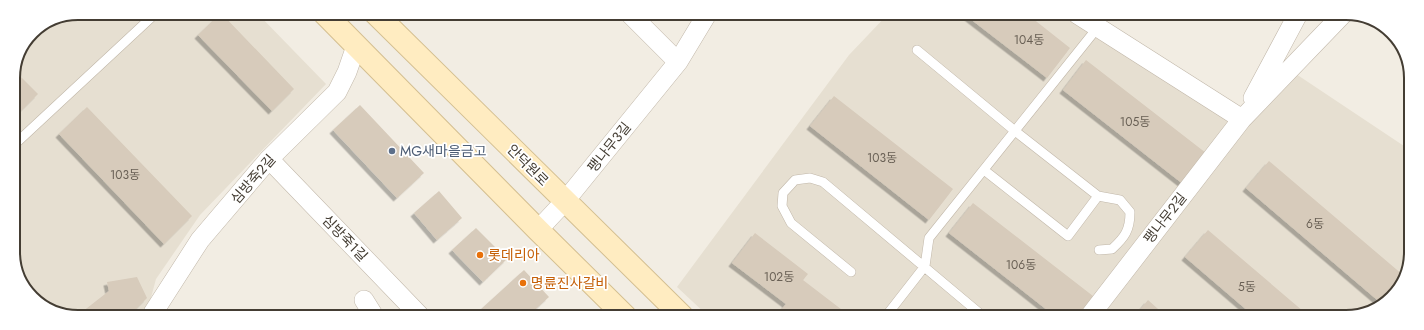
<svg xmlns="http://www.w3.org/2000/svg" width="1424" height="330" font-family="Jost,'Noto Sans KR',sans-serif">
	<defs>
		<filter id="shadow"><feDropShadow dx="-3.5" dy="3.5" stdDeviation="0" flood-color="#0004"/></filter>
	</defs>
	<rect width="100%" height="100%" fill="#f2ede3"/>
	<path fill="#e6dfd1" d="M78 13H257L326 84 200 215 156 279 146 316H66L32 298 14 265 13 74 32 32Z
		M888 14H1077L1242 118 1290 70 1410 150V264L1389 301 1350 317 708 316 677 287 849 55Z"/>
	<path fill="#d7cbbb" filter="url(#shadow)" d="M221 13 294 89 272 111 198 35Z
		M964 14H1027L1070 48 1047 78Z
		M1086 60 1206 153 1183 184 1063 90Z
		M15 71 38 94 13 119V74Z
		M834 96 953 189 929 220 810 126Z
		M360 105 424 173 397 198 333 130Z
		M87 107 192 216 164 244 59 134Z
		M1269 161 1403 275 1389 301 1382 304 1246 188Z
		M439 191 462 218 437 240 414 213Z
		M973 203 1093 296 1077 317H1056L949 233Z
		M476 228 507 259 483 282 452 250Z
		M1208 230 1310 317H1255L1185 257Z
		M755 233 808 274 803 280 850 316H790L781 310 786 304 732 263Z
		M524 270 549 297 528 316H484L479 311Z
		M137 277 147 298 132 313 134 316H77L109 291 107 282Z
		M1148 300 1167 317H1134Z"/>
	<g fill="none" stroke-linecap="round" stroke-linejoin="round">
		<defs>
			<path id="lane" d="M917 50 1015 131 1098 196 1120 200 1130 212C1130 230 1125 237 1112 249L1099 250
				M14 145 156 13
				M984 170 1068 236 1098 196
				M851 272 791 223 782 206 783 193 795 180 810 178 823 182 984 317
				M886 316 925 266 929 238 1098 27"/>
			<path id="street" d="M630 14 678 62
				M1077 14 1242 119
				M1253 98 1298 14
				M269 159 420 316
				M538 230 565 201 678 62 707 14
				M364 300 374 316
				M153 316V313L200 240 269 159 337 92 347 72 356 46
				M1089 317 1242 119 1343 14"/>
			<path id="secondary" d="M324 13 538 230 625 316
				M375 13 682 316"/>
		</defs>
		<use href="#lane" stroke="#c1b7a9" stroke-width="10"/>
		<use href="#street" stroke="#c1b7a9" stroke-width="20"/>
		<use href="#secondary" stroke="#d4bf91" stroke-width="24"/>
		<use href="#lane" stroke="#fff" stroke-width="9"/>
		<use href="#street" stroke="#fff" stroke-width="19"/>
		<use href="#secondary" stroke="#ffecc1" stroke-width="22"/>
	</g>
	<circle fill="#5c6f8a" stroke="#fff" stroke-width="1.5" cx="392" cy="151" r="4"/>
	<g fill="#e8710a" stroke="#fff" stroke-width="1.5">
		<circle cx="480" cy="255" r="4"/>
		<circle cx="523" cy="283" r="4"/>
	</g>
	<g text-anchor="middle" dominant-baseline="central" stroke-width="3.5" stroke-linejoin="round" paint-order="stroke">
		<g font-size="12" fill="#696055">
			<text x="1029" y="40">104동</text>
			<text x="1135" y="122">105동</text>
			<text x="882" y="158">103동</text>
			<text x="125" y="175">103동</text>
			<text x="1315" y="224">6동</text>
			<text x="1021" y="265">106동</text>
			<text x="779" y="277">102동</text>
			<text x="1247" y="287">5동</text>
		</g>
		<g font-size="14" fill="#443d33" stroke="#fff">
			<text transform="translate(609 147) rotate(-51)">팽나무3길</text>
			<text transform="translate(528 165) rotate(45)">안덕원로</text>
			<text transform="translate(253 179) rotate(-49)">심방죽2길</text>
			<text transform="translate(1165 218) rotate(-52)">팽나무2길</text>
			<text transform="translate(345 238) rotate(46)">심방죽1길</text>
		</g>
		<g font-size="14" fill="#4e5e75" stroke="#fff" text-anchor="start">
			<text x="400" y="151">MG새마을금고</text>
		</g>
		<g font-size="14" fill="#c56008" stroke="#fff" text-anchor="start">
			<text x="488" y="255">롯데리아</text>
			<text x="531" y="283">명륜진사갈비</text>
		</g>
	</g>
	<path d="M0 0H1424V330H0ZM78 20H1346A58 58 0 0 1 1404 78V252A58 58 0 0 1 1346 310H78A58 58 0 0 1 20 252V78A58 58 0 0 1 78 20Z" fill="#fff" fill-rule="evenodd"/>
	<path fill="none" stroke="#443d33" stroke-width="2" d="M78 20H1346A58 58 0 0 1 1404 78V252A58 58 0 0 1 1346 310H78A58 58 0 0 1 20 252V78A58 58 0 0 1 78 20Z"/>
</svg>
